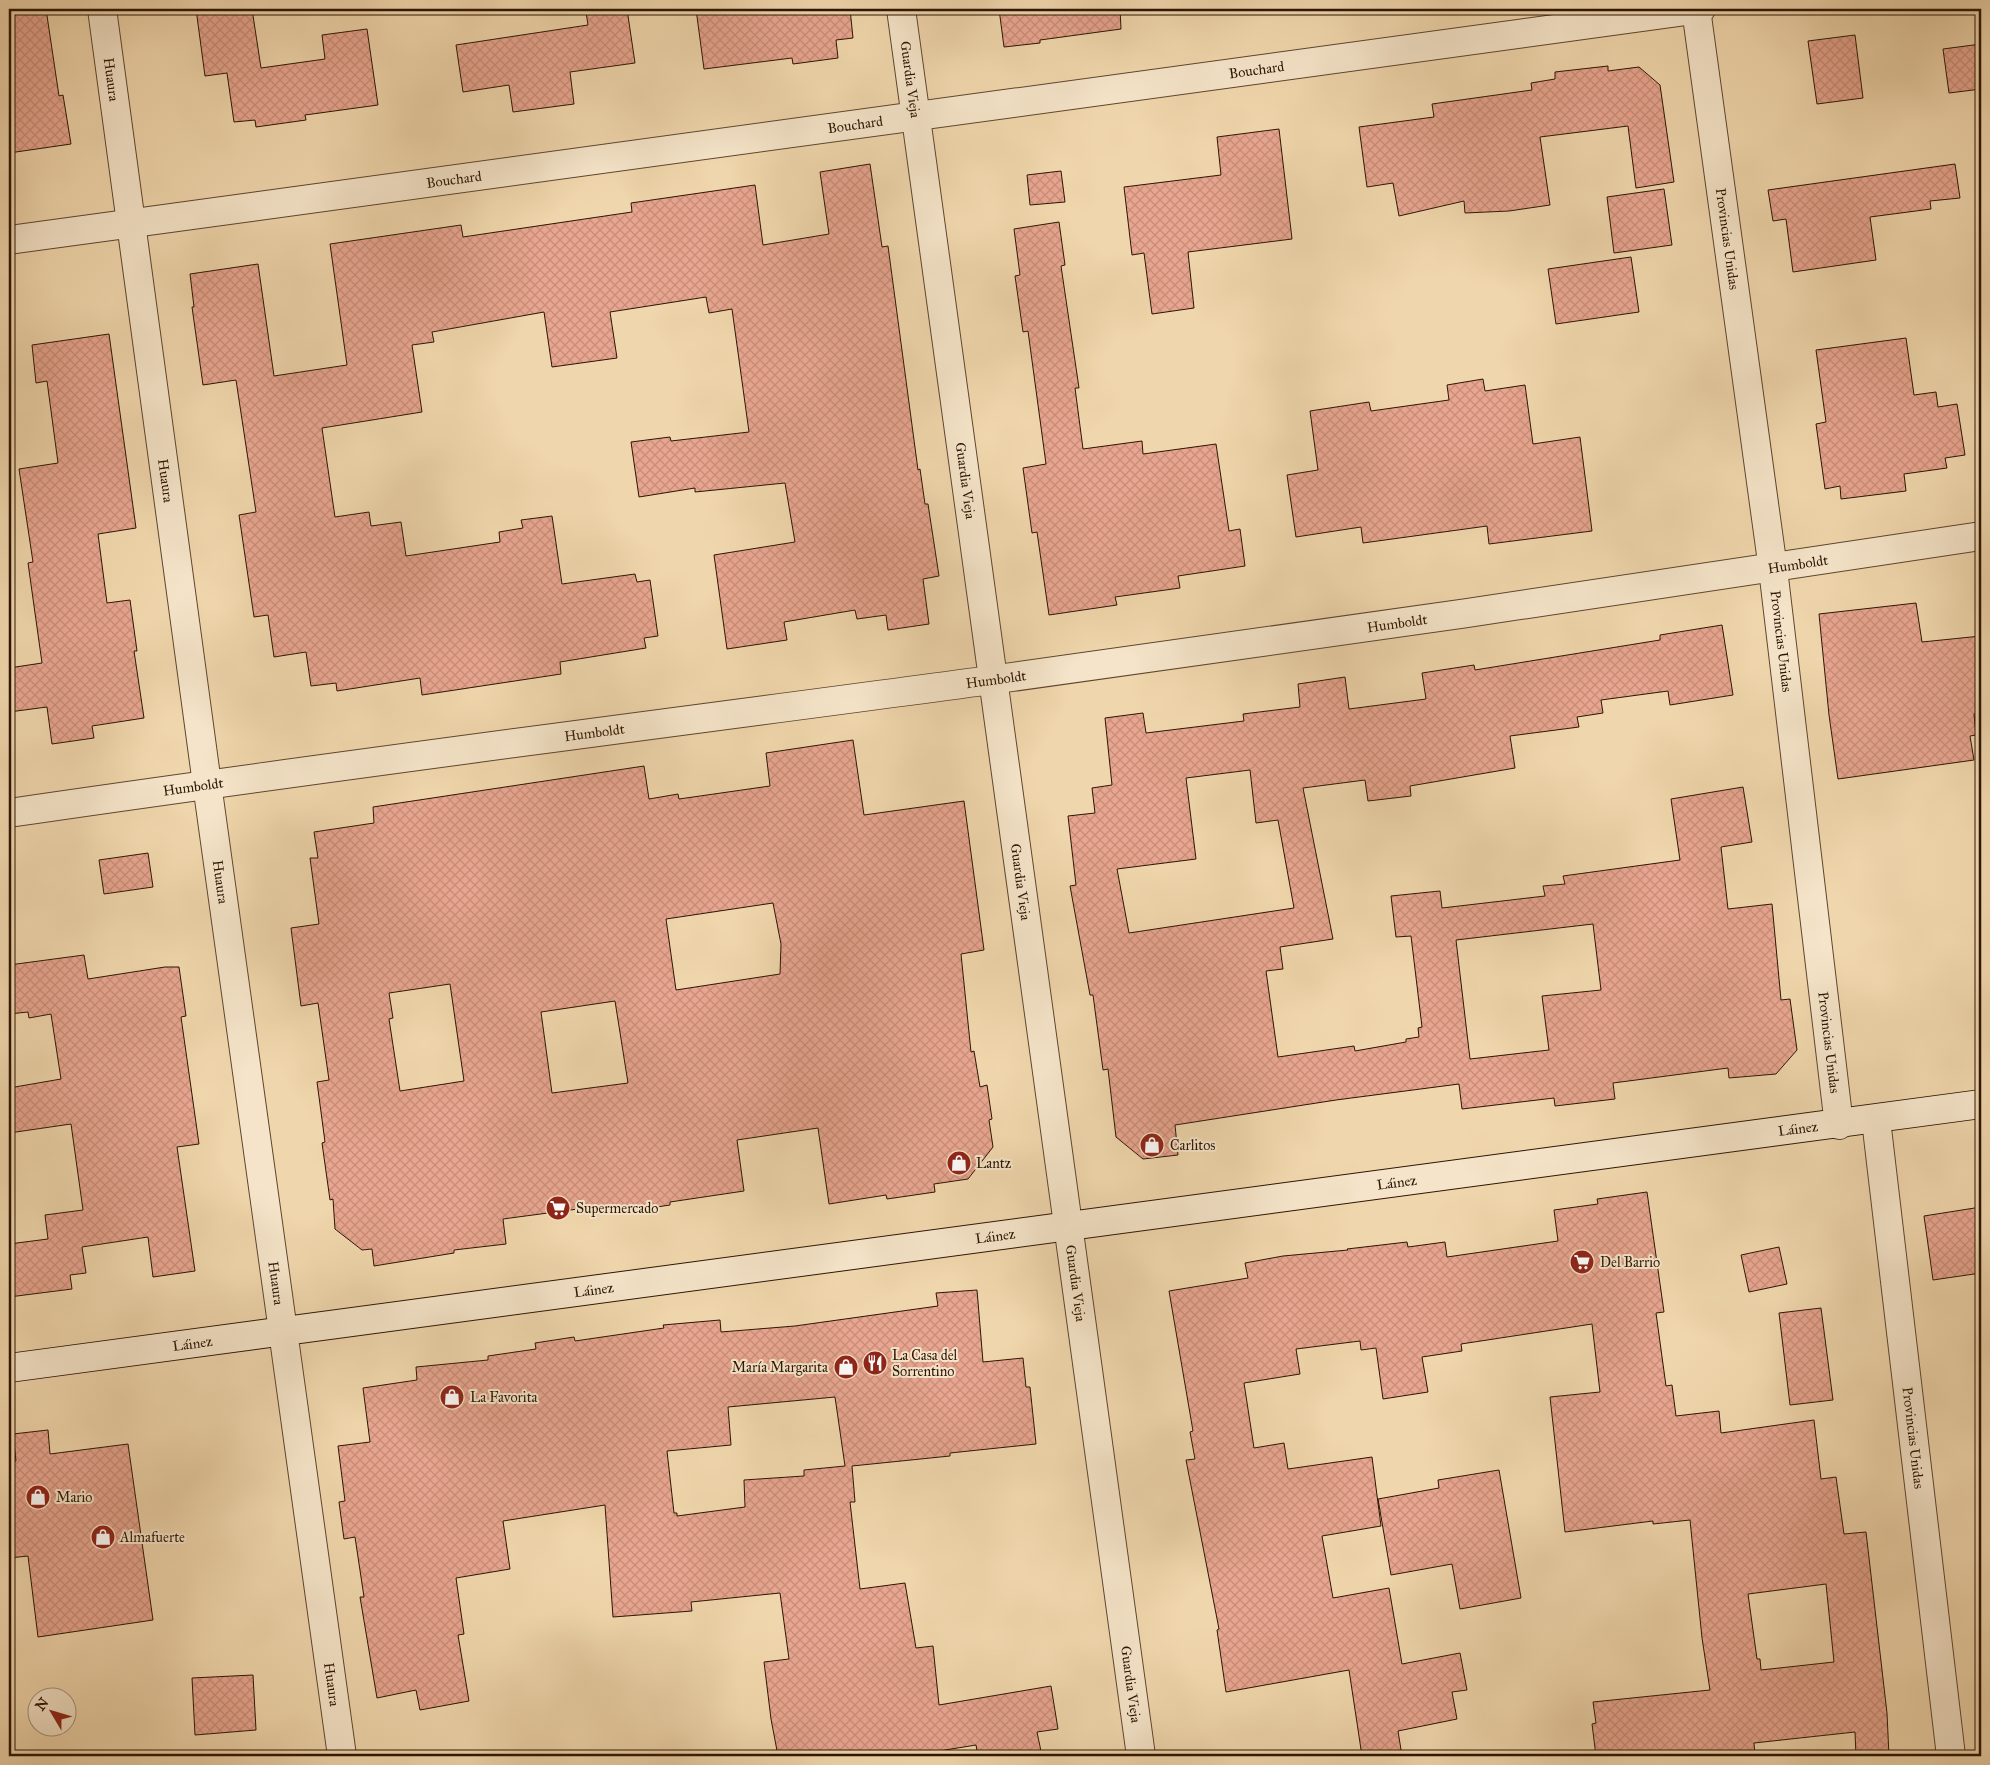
<svg xmlns="http://www.w3.org/2000/svg" width="1990" height="1765" font-family="'IM FELL Great Primer',serif">
	<defs>
		<pattern id="building-cross-hatch" width="8" height="8" patternUnits="userSpaceOnUse" patternTransform="scale(1.25)"><rect width="8" height="8" fill="#e8a58f"/><path d="M0 0l8 8M0 8l8-8" fill="none" stroke="#c78d7a"/></pattern>
	</defs>
	<rect width="100%" height="100%" fill="#f0d6ac"/>
	<filter id="stains"><feTurbulence type="fractalNoise" baseFrequency=".004" numOctaves="4"/><feColorMatrix values="0 0 0 0 .2 0 0 0 0 .09 0 0 0 0 .02 0 0 0 .5 -.17"/></filter>
	<radialGradient id="worn" r=".72"><stop offset=".6" stop-color="#630" stop-opacity="0"/><stop offset="1" stop-color="#630" stop-opacity=".3"/></radialGradient>
	<path fill="url(#building-cross-hatch)" stroke="#2c1504" fill-rule="evenodd" d="M9 9H46L59 96 63 95 71 144 9 153Z
		M196 9H252L261 68 325 59 322 35 367 29 378 105 305 115 306 120 256 127 255 120 234 122 227 73 205 76Z
		M606 9H627L635 63 570 72 574 104 513 112 509 85 463 92 456 45 588 25 586 12Z
		M696 9H850L853 38 836 40 838 58 793 64 792 58 704 69Z
		M999 9H1120L1121 29 1040 40V43L1004 47Z
		M1855 35 1863 98 1817 104 1808 41Z
		M1981 44V89L1949 93 1943 49Z
		M1608 66V71L1639 67 1660 85 1674 182 1636 188 1628 126 1540 137 1550 205 1509 211 1465 213 1464 201 1399 216 1393 183 1367 187 1359 127 1434 117 1432 104 1532 90 1531 83 1555 79V72Z
		M1279 129 1292 239 1188 252 1194 308 1152 314 1144 253 1132 255 1124 187 1221 175 1217 137Z
		M870 164 882 247 888 246 918 470 920 469 925 504H928L939 576 923 579 929 624 888 630 886 615 857 619 855 610 784 622 787 640 727 649 714 555 795 542 785 483 695 492V488L639 497 631 442 670 437 671 441 749 432 732 309 709 313 706 297 610 312 617 358 552 367 544 312 432 332 434 342 412 345 422 412 322 428 335 517 369 512 371 526 401 522 406 556 500 542 499 532 523 528 521 520 552 516 562 584 635 574 637 582 650 580 658 636 644 638 646 648 560 662 561 674 422 695 420 678 337 691 336 683 311 686 306 652 274 657 268 615 254 617 239 515 256 512 236 380 203 385 192 307H194L190 274 258 264 274 376 347 365 330 244 461 225 463 237 632 212 631 203 755 185 763 245 829 234 820 172Z
		M1955 164 1960 198 1930 201 1931 209 1870 217 1876 260 1793 272 1786 219 1773 221 1768 190Z
		M1061 171 1065 202 1030 205 1027 175Z
		M1664 189 1672 245 1614 253 1607 197Z
		M1059 222 1065 265 1061 266 1079 388H1075L1083 449 1142 441 1143 454 1216 444 1229 531 1240 529 1245 566 1178 576 1180 588 1115 597 1117 605 1049 615 1037 532 1032 533 1023 468 1046 464 1028 331 1023 332 1015 276 1020 275 1014 229Z
		M1631 257 1639 312 1556 324 1548 269Z
		M109 334 136 528 98 534 107 603 130 600 137 651H134L144 718 92 726 94 738 52 744 47 707 9 712V668L42 663 28 563 33 562 19 469 58 463 47 381 36 383 32 345Z
		M1906 338 1914 395 1936 392 1938 407 1957 404 1965 455 1945 458 1947 468 1904 474 1906 491 1841 499 1840 486 1825 489 1816 424 1826 422 1816 350Z
		M1483 379 1485 391 1525 385 1533 444 1580 437 1592 531 1489 544 1487 526 1363 543 1361 527 1296 537 1287 475 1318 470 1310 411 1369 402 1371 411 1449 400 1447 385Z
		M1916 603 1922 642 1981 636V714H1974L1976 735 1970 736 1974 760 1838 779 1829 715 1819 614Z
		M1722 625 1733 695 1670 705 1668 691 1601 700 1603 713 1577 717 1579 727 1510 736 1515 768 1410 786 1411 796 1368 801 1365 780 1303 788 1333 939 1280 947 1283 969 1266 971 1278 1057 1354 1046 1355 1051 1406 1042V1039L1419 1037 1418 1028 1422 1027 1411 936 1396 937 1391 896 1440 891 1442 908 1545 896 1543 886 1565 884 1563 876 1680 860 1671 799 1743 787 1752 842 1721 847 1728 909 1772 904 1781 1000 1790 999 1797 1050 1776 1074 1729 1078 1728 1068 1613 1083 1615 1099 1555 1106 1554 1098 1462 1109 1459 1084 1336 1100 1175 1125 1178 1155 1143 1159 1116 1137 1108 1069 1103 1070 1093 995H1090L1070 886 1076 885 1068 816 1095 813 1092 788 1112 785 1105 718 1143 713 1146 733 1244 721 1243 714 1300 707 1298 684 1345 677 1349 709 1426 699 1422 673 1474 665 1475 670 1660 640V635ZM1250 770 1256 823 1278 820 1294 908 1129 933 1117 869 1196 859 1186 778ZM1593 924 1601 990 1542 996 1549 1050 1470 1059 1456 940Z
		M853 740 864 815 964 801 984 950 961 954 971 1052 974 1051 980 1087 987 1085 992 1119 989 1120 993 1147 968 1179 934 1184 935 1192 887 1199 886 1195 829 1204 818 1128 737 1140 744 1191 670 1202V1205L630 1211 629 1205 578 1212V1209L503 1219 506 1244 454 1250V1253L374 1266 372 1249 362 1250 335 1229 333 1199 330 1200 322 1143 325 1142 317 1082 329 1080 318 1003 301 1006 291 928 319 924 310 858H318L314 832 374 823 373 807 644 766 649 799 678 794 679 799 770 786 766 753ZM773 903 781 944 780 974 676 990 666 919ZM450 984 464 1081 400 1091 389 1019 393 1018 389 993ZM615 1001 628 1083 552 1093 541 1012Z
		M148 853 153 887 104 894 99 860Z
		M84 955 88 979 165 967H179L186 1016 181 1017 199 1144 177 1147 195 1271 153 1277 148 1237 82 1247 86 1273 70 1275 72 1289 9 1297V1244L48 1239 45 1215 83 1210 71 1124 9 1133V1088L61 1079 51 1014 29 1018 28 1012 9 1014V965Z
		M1647 1192 1664 1312 1656 1313 1666 1386 1672 1385 1676 1416 1719 1411 1721 1433 1814 1420 1821 1479 1836 1477 1844 1534 1866 1532 1887 1713 1889 1756H1856L1855 1732 1754 1743 1755 1756H1596L1592 1724 1596 1723 1593 1702 1710 1690 1702 1638 1690 1520 1653 1524V1521L1565 1532 1550 1397 1600 1392 1592 1324 1461 1344 1462 1351 1422 1357 1428 1392 1383 1399 1376 1348 1361 1350 1360 1341 1296 1349 1300 1374 1244 1383 1254 1448 1284 1443 1288 1469 1372 1457 1381 1526 1322 1536 1333 1598 1389 1588 1402 1664 1460 1653 1467 1690 1452 1692 1457 1719 1398 1731 1402 1756H1362L1349 1670 1226 1692 1217 1630 1219 1629 1186 1460 1195 1459 1190 1432 1193 1431 1169 1291 1248 1278 1245 1263 1283 1256 1348 1250 1347 1249 1407 1242 1408 1247 1445 1242 1447 1257 1558 1241 1554 1210 1598 1204 1597 1199ZM1826 1584 1834 1662 1761 1670 1760 1659H1757L1748 1594Z
		M1981 1207V1273L1933 1280 1924 1216Z
		M1779 1247 1787 1284 1749 1292 1741 1255Z
		M977 1290 983 1362 1023 1358 1026 1387H1030L1036 1444 950 1453V1456L852 1466 855 1502H850L860 1589 905 1583 916 1648 933 1646 939 1705 1051 1686 1058 1729 1037 1732 1042 1756H978L976 1745 908 1756H778L771 1719 764 1662 789 1659 780 1593 691 1602 692 1611 613 1617 605 1505 503 1521 510 1569 456 1578 464 1634 458 1635 469 1701 420 1710 416 1690 377 1698 360 1597H364L355 1537 344 1539 339 1502 345 1501 338 1446 370 1442 363 1388 417 1380 416 1367 488 1360V1356L536 1349 535 1343 574 1337 575 1341 664 1328 663 1325 720 1320 721 1332 795 1326 938 1306 936 1293ZM835 1397 845 1466 804 1470V1476L744 1480 745 1507 677 1516V1513H674L667 1451 731 1445 728 1407Z
		M1821 1308 1833 1400 1790 1405 1779 1313Z
		M48 1430 50 1454 128 1444 153 1620 38 1637 28 1556 9 1558V1462L16 1461 13 1434Z
		M1499 1470 1521 1598 1460 1609 1452 1564 1391 1575 1378 1499 1439 1488 1438 1480Z
		M253 1675 256 1730 195 1735 192 1678Z"/>
	<g fill="none" stroke-linecap="round" stroke-linejoin="round">
		<defs>
			<g id="minor">
				<path id="s1" d="M102 9 207 784 342 1756"/>
				<path id="s2" d="M901 9 1141 1756"/>
				<path id="s3" d="M1696 9 1773 569 1839 1125"/>
				<path id="s4" d="M9 240 1701 9"/>
				<path id="s5" d="M9 813C336 765 663 724 991 680 1321 635 1652 587 1981 536"/>
				<path id="s6" d="M1876 1120 1951 1756"/>
			</g>
			<g id="secondary">
				<path id="s7" d="M9 1368 1981 1104"/>
			</g>
		</defs>
		<use href="#minor" stroke="#5d452e" stroke-width="30"/>
		<use href="#secondary" stroke="#2c1504" stroke-width="30"/>
		<use href="#minor" stroke="#f5e4c9" stroke-width="28"/>
		<use href="#secondary" stroke="#f5e4c9" stroke-width="28"/>
	</g>
	<defs>
		<symbol id="shop-disc" viewBox="-11 -11 22 22"><circle r="9.5" fill="#8f2418" stroke="#f5e4c9"/><path d="M-5-2.5h2.3a2.7 3.5 0 0 1 5.4 0H5L5.5 6h-11ZM-1.5-2.5h3a1.5 2.3 0 0 0-3 0Z" fill="#fff"/></symbol>
		<symbol id="supermarket-disc" viewBox="-11 -11 22 22"><circle r="9.5" fill="#8f2418" stroke="#f5e4c9"/><path d="M-6-5.5h2.5l.6 2H6L4.5 2H-2.5L-4.4-4H-6ZM-1.5 3.2a1.3 1.3 0 1 0 .1 0ZM3 3.2a1.3 1.3 0 1 0 .1 0Z" fill="#fff"/></symbol>
		<symbol id="restaurant-disc" viewBox="-11 -11 22 22"><circle r="9.5" fill="#8f2418" stroke="#f5e4c9"/><path d="M-5-6h1v4h1v-4h1v4h1v-4h1v5L-1.5 .5V6h-2V.5L-5-1ZM5-6V6H3V1.5H1.5Q1.5-4 5-6Z" fill="#fff"/></symbol>
	</defs>
	<g fill-rule="evenodd">
		<use href="#shop-disc" x="1138" y="1131" width="28" height="28"/>
		<use href="#shop-disc" x="945" y="1149" width="28" height="28"/>
		<use href="#supermarket-disc" x="544" y="1194" width="28" height="28"/>
		<use href="#supermarket-disc" x="1568" y="1248" width="28" height="28"/>
		<use href="#restaurant-disc" x="861" y="1349" width="28" height="28"/>
		<use href="#shop-disc" x="832" y="1353" width="28" height="28"/>
		<use href="#shop-disc" x="438" y="1383" width="28" height="28"/>
		<use href="#shop-disc" x="24" y="1483" width="28" height="28"/>
		<use href="#shop-disc" x="89" y="1523" width="28" height="28"/>
	</g>
	<g text-anchor="middle" dominant-baseline="central" stroke-width="4" stroke-linejoin="round" paint-order="stroke">
		<g font-size="14" fill="#2c1504" stroke="#f5e4c9">
			<text stroke="none"><textPath href="#s4" startOffset="1259">Bouchard</textPath></text>
			<text stroke="none"><textPath href="#s1" startOffset="71">Huaura</textPath></text>
			<text stroke="none"><textPath href="#s2" startOffset="71">Guardia Vieja</textPath></text>
			<text stroke="none"><textPath href="#s4" startOffset="854">Bouchard</textPath></text>
			<text stroke="none"><textPath href="#s4" startOffset="449">Bouchard</textPath></text>
			<text stroke="none"><textPath href="#s3" startOffset="232">Provincias Unidas</textPath></text>
			<text stroke="none"><textPath href="#s1" startOffset="476">Huaura</textPath></text>
			<text stroke="none"><textPath href="#s2" startOffset="476">Guardia Vieja</textPath></text>
			<text stroke="none"><textPath href="#s5" startOffset="1806">Humboldt</textPath></text>
			<text stroke="none"><textPath href="#s5" startOffset="1401">Humboldt</textPath></text>
			<text stroke="none"><textPath href="#s3" startOffset="638">Provincias Unidas</textPath></text>
			<text stroke="none"><textPath href="#s5" startOffset="996">Humboldt</textPath></text>
			<text stroke="none"><textPath href="#s5" startOffset="591">Humboldt</textPath></text>
			<text stroke="none"><textPath href="#s5" startOffset="186">Humboldt</textPath></text>
			<text stroke="none"><textPath href="#s2" startOffset="881">Guardia Vieja</textPath></text>
			<text stroke="none"><textPath href="#s1" startOffset="881">Huaura</textPath></text>
			<text stroke="none"><textPath href="#s3" startOffset="1042">Provincias Unidas</textPath></text>
			<text stroke="none"><textPath href="#s7" startOffset="1805">Láinez</textPath></text>
			<text stroke="none"><textPath href="#s7" startOffset="1400">Láinez</textPath></text>
			<text stroke="none"><textPath href="#s7" startOffset="995">Láinez</textPath></text>
			<text stroke="none"><textPath href="#s1" startOffset="1286">Huaura</textPath></text>
			<text stroke="none"><textPath href="#s2" startOffset="1286">Guardia Vieja</textPath></text>
			<text stroke="none"><textPath href="#s7" startOffset="590">Láinez</textPath></text>
			<text stroke="none"><textPath href="#s7" startOffset="185">Láinez</textPath></text>
			<text stroke="none"><textPath href="#s6" startOffset="320">Provincias Unidas</textPath></text>
			<text stroke="none"><textPath href="#s1" startOffset="1691">Huaura</textPath></text>
			<text stroke="none"><textPath href="#s2" startOffset="1691">Guardia Vieja</textPath></text>
		</g>
		<g font-size="14" fill="#2c1504" stroke="#f5e4c9" text-anchor="start">
			<text x="1170" y="1145">Carlitos</text>
			<text x="976" y="1163">Lantz</text>
			<text x="576" y="1208">Supermercado</text>
			<text x="1600" y="1262">Del Barrio</text>
			<text x="892" y="1355">La Casa del<tspan x="892" dy="16">Sorrentino</tspan></text>
			<text x="828" y="1367" text-anchor="end">María Margarita</text>
			<text x="470" y="1397">La Favorita</text>
			<text x="56" y="1497">Mario</text>
			<text x="120" y="1537">Almafuerte</text>
		</g>
	</g>
	<rect width="1990" height="1765" fill="none" stroke="#f0d6ac" stroke-width="30"/>
	<rect x="10" y="10" width="1970" height="1745" fill="none" stroke="#2c1504" stroke-width="2.5"/>
	<rect x="15" y="15" width="1960" height="1735" fill="none" stroke="#2c1504"/>
	<g transform="translate(52 1712) rotate(308)"><circle r="24" fill="#f5e4c9" stroke="#a5917a"/>
	<path d="M0-4L9 19L0 12L-9 19Z" fill="#8f2418"/>
	<text y="-8" font-size="14" font-weight="bold" text-anchor="middle" fill="#2c1504">N</text>
	</g>
	<rect width="100%" height="100%" filter="url(#stains)"/>
	<rect width="100%" height="100%" fill="url(#worn)"/>
</svg>
